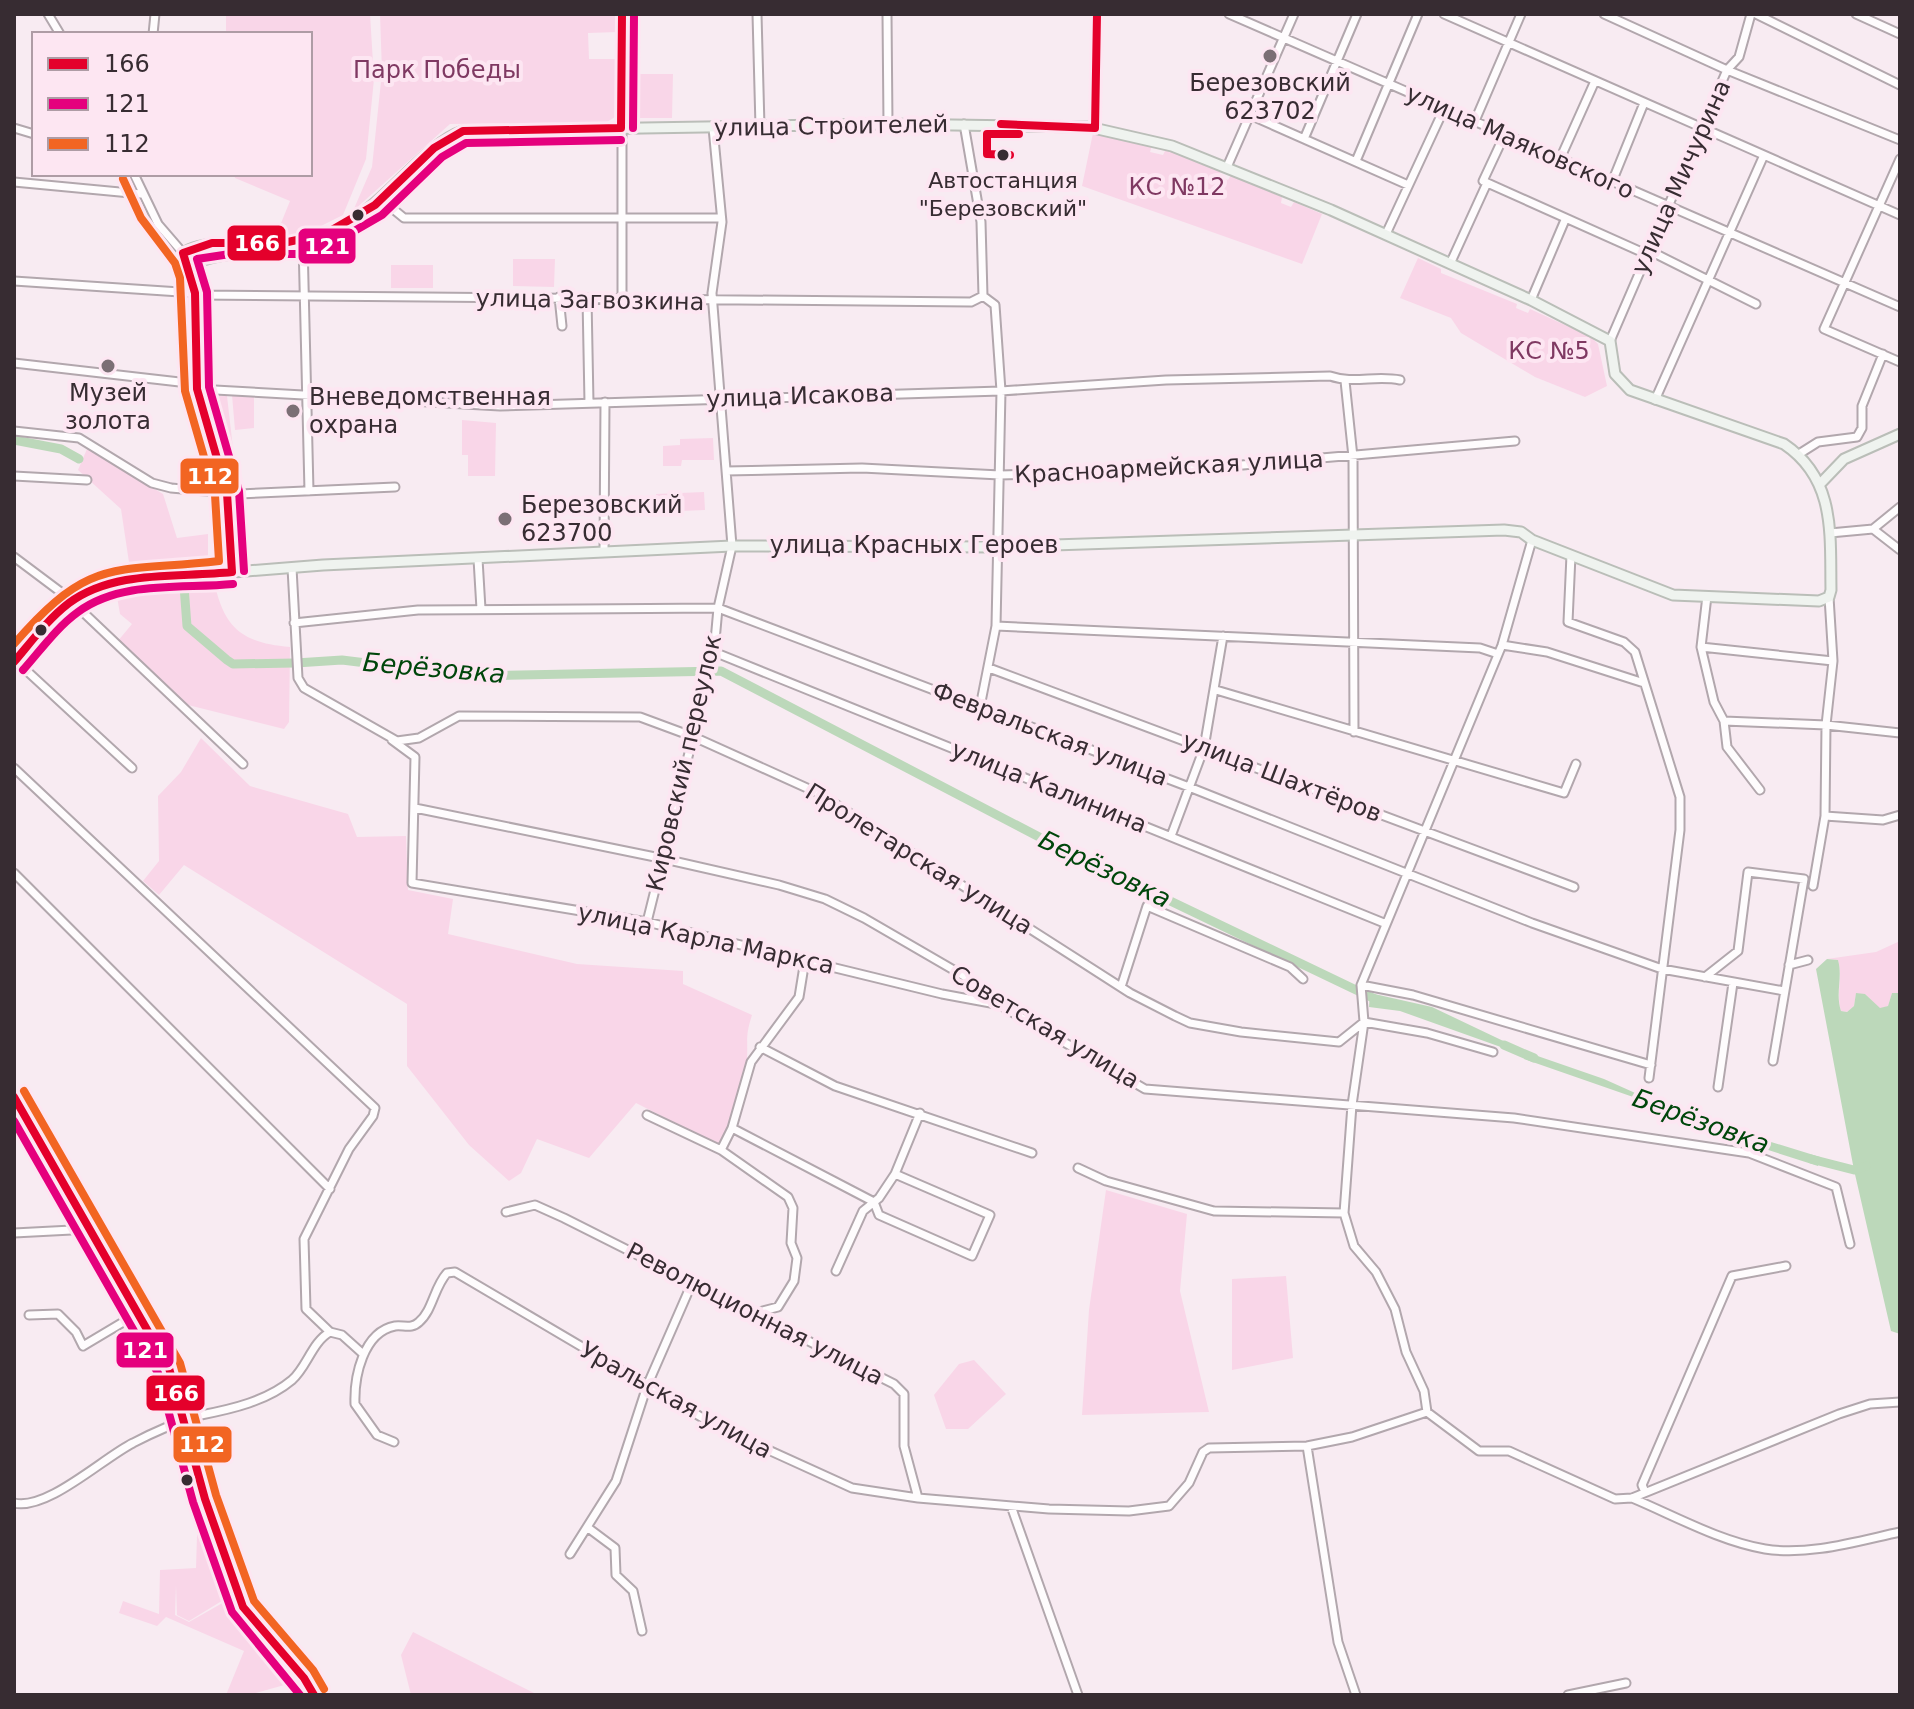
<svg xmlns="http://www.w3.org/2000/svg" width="1914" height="1709" font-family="'DejaVu Sans',sans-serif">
	<rect width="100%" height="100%" fill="#f8ebf2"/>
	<path fill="#f9d6e8" d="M226 14H370L374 79 366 159 343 215 299 237 277 233 290 201 235 178 234 174H310V34H226Z
		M380 14H618V32L588 33 589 59H618L615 117 607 122 450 124 353 211 372 167 382 72Z
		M630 74H673L672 118H630Z
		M1093 133 1152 145 1150 152 1163 155 1167 147 1221 171 1219 176 1228 180 1231 175 1282 197 1281 203 1291 207 1294 202 1322 214 1302 264 1082 186Z
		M1418 258 1441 269V273L1517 304 1516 308 1528 313 1530 309 1591 337 1598 344 1607 386 1585 397 1535 377 1461 333 1451 318 1400 298Z
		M513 259H555L554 287 513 286Z
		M391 265H433V288H391Z
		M205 395 227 396 237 483H232Z
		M232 395 254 396V428L235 430Z
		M462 420 496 423 495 476H468V455H462Z
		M713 438 714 460H682L681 466H663V446L680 445V439Z
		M87 449 163 494 177 538 208 534V563L130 569 121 509 78 470Z
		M704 492 705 510 657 512 656 494Z
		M214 581C224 629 243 643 290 647L289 722 284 729 188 705 117 642 132 624 120 614 116 591Z
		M201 738 250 786 348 814 357 837 406 836 408 890 453 899 448 934 577 964 683 971V984L752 1015C745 1037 748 1038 747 1059 745 1087 731 1120 719 1145L636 1103 589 1158 537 1139 521 1173 509 1181 469 1145 407 1066V1004L184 865 159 895 143 881 159 861 158 796 181 772Z
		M1900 941V993H1892L1888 1006 1880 1009 1865 994H1856L1854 1006 1847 1012 1841 1011C1836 993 1843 978 1838 960L1827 959 1876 952Z
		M1106 1190 1187 1214 1180 1291 1209 1412 1082 1415 1089 1310Z
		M1286 1276 1293 1358 1232 1370V1279Z
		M974 1360 1006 1394 968 1429H946L934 1395 959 1364Z
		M198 1504 225 1599 189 1621 177 1615 176 1585 175 1615 189 1622 226 1601 295 1682 249 1695H226L244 1651 166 1617 157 1626 119 1613 123 1601 159 1614 160 1570 196 1568Z
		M413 1632 538 1695H411L401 1655Z"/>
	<path fill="#bcd8ba" d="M1827 959 1838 960C1843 978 1835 993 1841 1011L1847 1012 1854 1006 1856 993 1865 994 1880 1008 1888 1006 1892 993H1900V1334L1891 1331 1854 1170 1816 969Z
		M1370 993 1432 1007 1516 1047 1512 1051 1400 1011 1369 1007Z
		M1526 1052 1604 1079 1682 1114 1524 1059Z
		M1693 1118 1820 1157 1818 1166 1690 1125Z"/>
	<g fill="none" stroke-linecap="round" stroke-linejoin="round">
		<path stroke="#bcd8ba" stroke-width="9" d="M14 440 61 449 79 459
			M184 586 187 626 227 660 233 664 294 663
			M296 663 342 660 472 676 721 671 1064 850 1377 1000
			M1504 1045 1534 1058
			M1672 1110 1701 1124
			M1811 1159 1854 1170 1866 1166"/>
		<defs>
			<path id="minor" d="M48 14 60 34
				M757 14 760 127
				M887 14 888 124
				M1229 14 1900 307
				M1444 14 1900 215
				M1604 14 1727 70 1900 140
				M1756 14 1900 85
				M1856 14 1900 34
				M153 34 155 14
				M1250 115 1408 185
				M1474 123 1521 14
				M964 124 981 222 983 296 995 305 1001 391 996 626 980 707
				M14 128 34 134
				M1095 128 1097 14
				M1504 136 1483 181 1646 254
				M1304 139 1357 14
				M1560 159 1595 81
				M1900 159 1824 329 1900 362
				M1356 161 1418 14
				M1227 167 1294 14
				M134 174 158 224 183 253
				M14 182 141 194
				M1612 182 1644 103
				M382 200 404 218H721
				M1386 234 1444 109
				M303 242 309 491
				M1648 250 1756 304
				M1450 264 1487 183
				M14 281 195 293
				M195 295 971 302 983 296
				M559 297 562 326
				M587 298 589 403
				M622 300V14
				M1531 300 1565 220
				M1610 341 1727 70 1739 57 1751 14
				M14 363 197 384
				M1345 381 1353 457 1354 732
				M197 389 500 406 1001 391 1166 380 1330 376C1353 384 1376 375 1400 380
				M1655 400 1764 155
				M14 431 79 438 152 483 171 488 239 494 395 487
				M1799 454 1818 442 1857 437 1862 428V406L1883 354
				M726 471 862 468 1000 475 1174 471 1515 441
				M14 476 87 480
				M1873 529 1900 550
				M1830 533 1873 529 1900 507
				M1532 540 1502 645 1361 985 1364 1022 1352 1105 1344 1213 1354 1246 1376 1272 1395 1309 1406 1352 1424 1391 1427 1412 1479 1451H1509L1615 1499 1632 1498 1839 1414 1870 1404 1900 1402
				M604 552 605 402
				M1571 555 1568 622 1624 642 1635 652 1680 797V830L1649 1078
				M14 557 66 596 243 764
				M478 559 481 609
				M292 568 298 678 304 688 397 741 419 738 459 716 640 717 694 737 818 793 1130 993 1175 1016 1190 1023 1241 1032 1339 1042 1364 1022 1427 1033 1493 1052
				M1707 596 1701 647 1714 702 1724 721 1727 747 1760 790
				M294 623 418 610 718 608 1189 787 1532 923 1662 969 1784 991
				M996 626 1480 648 1498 654
				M1502 645 1547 652 1644 683
				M1701 647 1833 661
				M714 652 1384 923
				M14 659 132 768
				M989 668 1574 887
				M1216 690 1564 793 1576 764
				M1724 721 1826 725 1900 733
				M392 740 415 757 412 883 647 922 942 994 996 1004
				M14 768 375 1108 373 1116 349 1149 304 1239 306 1309 330 1332
				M415 808 660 858 779 885 825 899 864 918 964 976 998 1004 1145 1089 1514 1118 1749 1153 1836 1187 1850 1244
				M1825 816 1883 820 1900 815
				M1171 836 1204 748 1223 636
				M14 873 330 1189
				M1813 886 1825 816 1826 725 1833 661 1829 597
				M647 922 714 652 718 608 732 546 712 293 722 222 713 128
				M1789 965 1808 960
				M1705 977 1738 951 1748 872 1804 879 1773 1061
				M1361 985 1413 995 1651 1065
				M1121 987 1147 906 1290 967 1303 979
				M760 1047 835 1086 1032 1153
				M1718 1087 1733 983
				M647 1115 721 1150 788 1197 793 1208 791 1243 797 1258 794 1281 778 1307 755 1313
				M732 1128 874 1202
				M721 1150 732 1128 751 1062 799 997 805 960
				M1078 1168 1106 1181 1214 1211 1344 1213
				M874 1202 879 1215 972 1256 990 1215 895 1174
				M506 1212 535 1205 564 1218 894 1384 904 1394V1446L918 1498
				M14 1233 91 1229
				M836 1271 863 1211 879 1198 895 1174 920 1113
				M29 1315 58 1314 76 1332 83 1346 140 1312
				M394 1442 377 1435 355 1404C354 1377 363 1332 395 1326 404 1325 412 1329 419 1322 433 1310 434 1287 447 1273L455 1272 718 1427 852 1488 918 1498 1049 1509 1129 1511 1169 1506 1189 1483 1203 1452 1209 1448 1307 1446 1352 1437 1427 1412
				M1307 1446 1338 1642 1356 1695
				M1645 1492 1642 1485 1732 1276 1786 1266
				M1632 1498C1675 1516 1719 1541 1765 1549 1809 1556 1858 1541 1900 1532
				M14 1503C47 1511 103 1458 133 1443 150 1434 183 1419 201 1415 232 1409 267 1401 292 1380 307 1367 312 1342 330 1332L342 1335 362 1353
				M1011 1506 1078 1695
				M587 1527 615 1548 616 1575 633 1591 642 1631
				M570 1554 616 1481 647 1386 692 1283
				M1568 1695 1626 1683"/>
			<path id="major" d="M1820 484 1844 459 1900 434
				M232 572 227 493 197 389 195 293 183 253C205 238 261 243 288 243
				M14 662 71 602 100 586 132 580 323 565 732 546 997 547 1504 530 1521 532 1532 540 1673 595 1819 601 1829 597 1831 590C1830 534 1836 479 1784 444L1630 390 1615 374 1610 341 1531 300 1331 210 1172 146 1089 127 888 124 463 131C426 143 388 201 348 222 325 234 299 247 273 250 245 254 215 252 189 266
				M14 1097 169 1368 205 1499 243 1607 304 1678 314 1695"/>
		</defs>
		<use href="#minor" stroke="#b2a7ad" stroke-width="11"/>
		<use href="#major" stroke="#babeb8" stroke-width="13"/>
		<use href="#minor" stroke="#fefcfd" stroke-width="7"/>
		<use href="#major" stroke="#eff3ef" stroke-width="9"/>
		<defs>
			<path id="bus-1" d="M1001 124 1095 128
				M621 128 622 14
				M1095 128 1097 14
				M1010 155 987 154V134H1019
				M232 572 227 493 197 389 195 293 183 253 212 243H283L325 234 375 205 434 148 463 131 621 128
				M14 662C31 642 48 619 69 603 115 569 179 578 232 572
				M14 1097 169 1368 205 1499 243 1607 304 1678 314 1695"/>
			<path id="bus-2" d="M633 128 634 14
				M244 571 239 491 209 387 207 292 197 259 230 254H301L330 245 382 215 442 157 466 143 621 140
				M23 670C40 651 57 627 78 612 121 580 183 589 233 584
				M14 1121 158 1373 193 1502 232 1612 300 1695"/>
			<path id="bus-3" d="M14 644C91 555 113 573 219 561L215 495 185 391 180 278 175 263 141 218 123 179
				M24 1091 180 1363 216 1495 254 1601 313 1670 324 1689"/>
		</defs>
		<use href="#bus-1" stroke="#fde6f2" stroke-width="14"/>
		<use href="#bus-2" stroke="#fde6f2" stroke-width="14"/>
		<use href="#bus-3" stroke="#fde6f2" stroke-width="14"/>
		<use href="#bus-1" stroke="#e4002b" stroke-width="8"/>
		<use href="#bus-2" stroke="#e5007d" stroke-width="8"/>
		<use href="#bus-3" stroke="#f26522" stroke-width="8"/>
	</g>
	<g fill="#7b6f75" stroke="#fde6f2" stroke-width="3">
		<circle cx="1270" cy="56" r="8"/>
		<circle cx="108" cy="366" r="8"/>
		<circle cx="293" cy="411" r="8"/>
		<circle cx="505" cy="519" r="8"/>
	</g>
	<g fill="#372c32" stroke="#fde6f2" stroke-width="3">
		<circle cx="1003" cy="155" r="7"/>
		<circle cx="358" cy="215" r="7"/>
		<circle cx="41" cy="630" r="7"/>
		<circle cx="187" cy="1480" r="7"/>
	</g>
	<g text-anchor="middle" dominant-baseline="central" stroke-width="8" stroke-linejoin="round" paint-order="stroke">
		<g font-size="22" fill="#372c32" stroke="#fde6f2">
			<text x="1003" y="180">Автостанция<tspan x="1003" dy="28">"Березовский"</tspan></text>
		</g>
		<g font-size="24" fill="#7f3962" stroke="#fde6f2">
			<text x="437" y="70">Парк Победы</text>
			<text x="1177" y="187">КС №12</text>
			<text x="1549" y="351">КС №5</text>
		</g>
		<g font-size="24" fill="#372c32" stroke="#fde6f2">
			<text x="1270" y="83">Березовский<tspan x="1270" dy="28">623702</tspan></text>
			<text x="108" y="393">Музей<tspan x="108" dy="28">золота</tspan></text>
			<text x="309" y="397" text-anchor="start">Вневедомственная<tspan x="309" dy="28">охрана</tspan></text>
			<text x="521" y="505" text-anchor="start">Березовский<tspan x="521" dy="28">623700</tspan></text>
		</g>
		<g font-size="24" fill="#372c32" stroke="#fde6f2">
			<text transform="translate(831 126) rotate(-1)">улица Строителей</text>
			<text transform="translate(1520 142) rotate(24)">улица Маяковского</text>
			<text transform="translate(1681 177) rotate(-66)">улица Мичурина</text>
			<text transform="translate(590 300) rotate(1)">улица Загвозкина</text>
			<text transform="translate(800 396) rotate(-2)">улица Исакова</text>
			<text transform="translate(1169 467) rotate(-3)">Красноармейская улица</text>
			<text x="914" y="545">улица Красных Героев</text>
			<text transform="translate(1050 734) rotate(21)">Февральская улица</text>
			<text transform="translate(684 763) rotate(-77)">Кировский переулок</text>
			<text transform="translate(1282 777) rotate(21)">улица Шахтёров</text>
			<text transform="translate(1049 787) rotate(22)">улица Калинина</text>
			<text transform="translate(919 859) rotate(32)">Пролетарская улица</text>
			<text transform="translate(706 939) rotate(12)">улица Карла Маркса</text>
			<text transform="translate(1045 1027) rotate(31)">Советская улица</text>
			<text transform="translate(755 1314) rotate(27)">Революционная улица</text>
			<text transform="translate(676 1400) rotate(29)">Уральская улица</text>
		</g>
		<g font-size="26" font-style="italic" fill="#00460b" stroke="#fde6f2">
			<text transform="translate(434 668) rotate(5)">Берёзовка</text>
			<text transform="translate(1105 869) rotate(26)">Берёзовка</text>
			<text transform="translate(1701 1121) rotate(20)">Берёзовка</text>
		</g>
	</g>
	<g stroke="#fde6f2" stroke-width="3">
		<rect x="226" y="224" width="61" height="38" rx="8" fill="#e4002b"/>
		<rect x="297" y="227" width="60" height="38" rx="8" fill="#e5007d"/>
		<rect x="179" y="457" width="61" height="38" rx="8" fill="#f26522"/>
		<rect x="115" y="1331" width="60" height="38" rx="8" fill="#e5007d"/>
		<rect x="145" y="1374" width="61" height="38" rx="8" fill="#e4002b"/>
		<rect x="172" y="1425" width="61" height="39" rx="8" fill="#f26522"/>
	</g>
	<g font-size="22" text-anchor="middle" font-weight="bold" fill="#fff">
		<text x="257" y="251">166</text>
		<text x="327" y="254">121</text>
		<text x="210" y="484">112</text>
		<text x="145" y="1358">121</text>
		<text x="176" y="1401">166</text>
		<text x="202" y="1452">112</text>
	</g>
	<rect width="1914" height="1709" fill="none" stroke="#372c32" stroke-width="32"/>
	<rect x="32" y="32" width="280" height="144" fill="#fde6f2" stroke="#ae9ca5" stroke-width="2"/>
	<rect x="48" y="58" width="40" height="12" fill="#e4002b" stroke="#ae9ca5" stroke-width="2"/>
	<text x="104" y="72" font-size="24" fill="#372c32">166</text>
	<rect x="48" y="98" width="40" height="12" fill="#e5007d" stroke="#ae9ca5" stroke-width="2"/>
	<text x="104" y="112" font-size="24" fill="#372c32">121</text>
	<rect x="48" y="138" width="40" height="12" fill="#f26522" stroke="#ae9ca5" stroke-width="2"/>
	<text x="104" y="152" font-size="24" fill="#372c32">112</text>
</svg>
